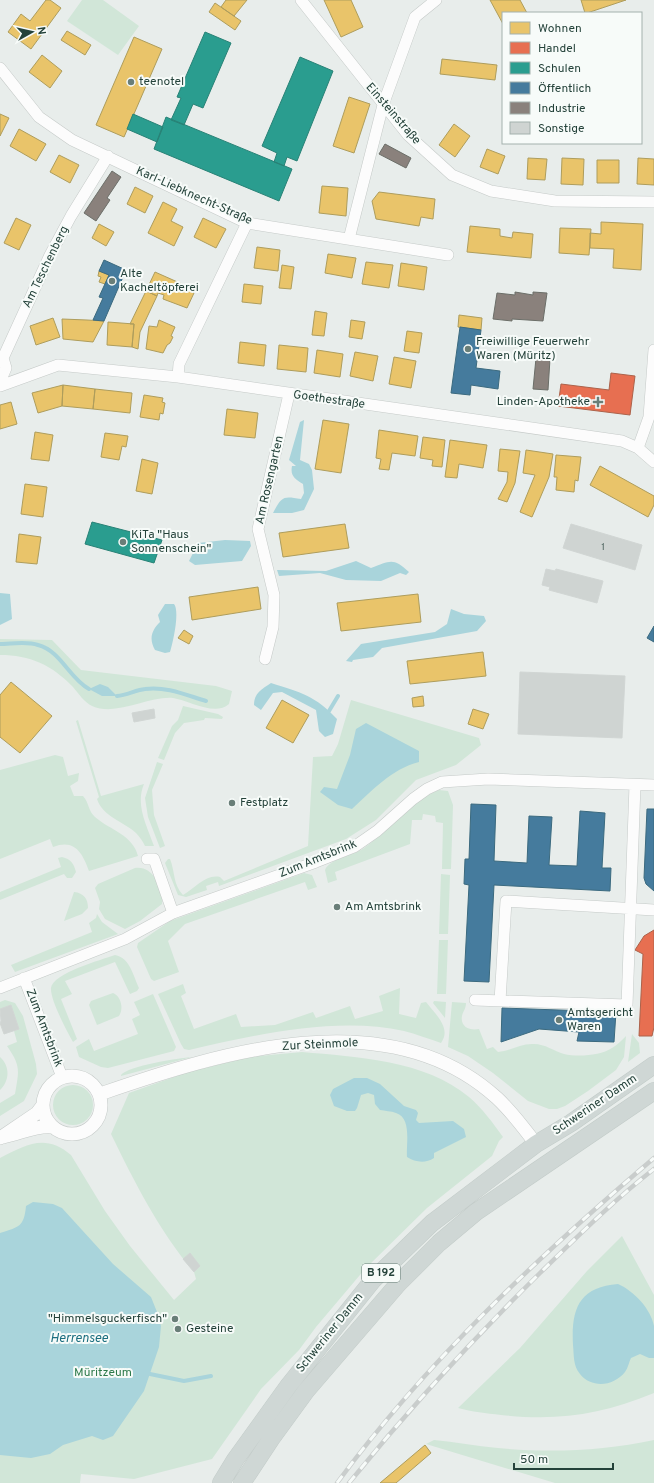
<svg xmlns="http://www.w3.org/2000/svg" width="654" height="1483" font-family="Overpass,sans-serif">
	<rect width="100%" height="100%" fill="#e8edeb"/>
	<path fill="#d1e6d8" d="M82 0H103L139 26 118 55 67 21Z
		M0 639 52 640 81 670 216 686 232 691 229 704C215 717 188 700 173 698 148 696 116 717 92 706 85 703 78 693 73 687 52 665 30 655 0 655Z
		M351 700 479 738 481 745 456 765 416 780 376 820 346 839 219 886 218 882 206 886 207 890 186 897 178 895 165 863 168 859H170C175 871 173 885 183 895 196 888 205 874 220 877L224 881 308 846 313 757 332 756 338 744Z
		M183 706 218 714 223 717 222 719 205 718 204 720 184 723 175 733 164 760 158 758 172 726 178 720Z
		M78 720 101 796 144 784C135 805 147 826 154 846H145C143 842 140 837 136 833 123 821 103 817 97 799L99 797 76 721Z
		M55 755 63 757 68 776 79 773 78 781 70 786 74 796H83C89 802 88 811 95 817 110 830 133 835 138 856L89 871C83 854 75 838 53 847L50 839 0 859V770Z
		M157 762 163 764 152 790 154 815 165 846 160 848 148 817 145 798Z
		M439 790 448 791 453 805 451 869H442L443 823 436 822 435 816 423 814 422 820H412L410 844 335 872 337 880 328 883 325 870C330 858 353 856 364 848 386 833 416 797 439 790Z
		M62 857C71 859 74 864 76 872L72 878H67L64 874 0 900V892L61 867 58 858Z
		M135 868C153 865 164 889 162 904L140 921 125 929 105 919 99 909 100 902 95 888 98 884Z
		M304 873 312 875 317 887 308 890 305 882 185 924 168 941 179 972 154 981 151 979 137 947 138 943 170 921Z
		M441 874 450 875 448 934H439Z
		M74 892C84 893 88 899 88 908L82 914 64 921Z
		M97 914 102 922 118 934 15 972 11 965 92 932 89 923 96 918Z
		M439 940H448L446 994H437Z
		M115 955C130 958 133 975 139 988L137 991 130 994 115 962 65 981 72 994 61 999 77 1039 73 1042C67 1031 50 1000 51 988 53 973 101 960 115 955Z
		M183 984 186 993 181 996 194 1029 236 1014 241 1027 275 1025 313 1012 316 1018 350 1006 355 1019 383 1011 379 996 400 988 399 1014 416 1018 421 1003 426 1002C435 1014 452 1028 441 1043 429 1039 416 1034 404 1031 337 1016 254 1035 189 1050L184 1049 181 1044 158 994Z
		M113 993C121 996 124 1009 119 1016L97 1025 89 1005 91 1001Z
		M153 994 176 1047 174 1051 108 1068 101 1067 79 1057 76 1047 89 1039 94 1051 138 1034 132 1019 140 1015 134 1002Z
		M5 1000 15 1003 23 1016 36 1064 37 1074 24 1101 0 1116V1103L15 1094C19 1070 21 1066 7 1046L17 1042 14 1031 19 1029 11 1005 0 1009V1002Z
		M434 1001 446 1002 445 1018 433 1003Z
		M452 1002 466 1003C466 1009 463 1011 462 1016 460 1027 470 1031 479 1029L487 1049 493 1047 498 1052C510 1051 522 1043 534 1044 545 1044 554 1051 564 1054 577 1057 600 1056 612 1048 617 1045 622 1040 626 1036L624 1057 616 1070 588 1091 565 1106 557 1109H549L528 1101 493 1073 468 1056 448 1047Z
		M632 1034 639 1043 640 1053 628 1062Z
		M302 1052C357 1057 425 1060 469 1097 482 1108 493 1123 503 1137L499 1141 492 1156 427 1208 365 1269 316 1327 299 1350 261 1389 212 1459 134 1479 81 1474 80 1483H0V1158C26 1145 45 1133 71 1155L105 1211 130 1246 174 1300 196 1279 194 1272C159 1231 134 1181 111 1134L129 1093 185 1073 249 1057Z
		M0 1057C10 1066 10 1080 0 1090Z
		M192 1057 121 1076V1075C128 1066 179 1058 192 1057Z
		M53 1105a20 20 0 1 1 40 0a20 20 0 1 1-40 0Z
		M622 1236 654 1295V1393C601 1415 558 1421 501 1415 486 1413 472 1412 458 1408L520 1348 587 1271Z
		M434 1440C455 1442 476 1446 498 1448 549 1453 603 1451 654 1440V1483H555L426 1444Z"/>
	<path fill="#a9d4db" d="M304 420 300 460 309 464 312 470 314 489 304 510 292 513H273C282 496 283 496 301 499L304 493 303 484C295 479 290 476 292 466H296L289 460 300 422Z
		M225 540 250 541 251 546 242 561 195 565 189 561 198 543Z
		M356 561 371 568C390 561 393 557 409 572L406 575 400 573 381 581 346 580 320 573 279 576 277 570 326 571Z
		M0 593 10 594 12 619 0 625Z
		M165 604H174C180 611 173 643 170 652L165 653 155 650C149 639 151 631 160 622L158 615Z
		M451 609 464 614 484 616 486 621 477 631 382 648 373 657 353 660 352 662 346 661 361 644 435 632 447 624Z
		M271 683C300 692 316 696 337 719L333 734 325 737 319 731 316 710 282 692 273 693 261 710 254 705C254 693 262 689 271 683Z
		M100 684 108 687 117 696H102L89 689Z
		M366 723 419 751V762C391 769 372 791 352 809L338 805 320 792 324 787 337 789 350 755 356 729Z
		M354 1078H367L380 1084 404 1106 416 1110 418 1113 416 1120 419 1123 453 1121 464 1129 466 1137 434 1153V1158C425 1164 415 1162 407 1157 406 1144 412 1118 396 1113 391 1111 385 1111 380 1110L375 1104 374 1095 368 1093 361 1095 357 1108 355 1111H347L334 1106 330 1095 333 1089Z
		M33 1202 53 1204 62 1208 113 1264 151 1297 157 1312 161 1326 159 1347 144 1391 113 1436 103 1440 92 1436 63 1445 50 1454 31 1458 0 1455V1233C19 1227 24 1227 26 1206Z
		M618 1284C634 1291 651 1309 654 1326 654 1336 654 1348 654 1358H649L640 1354 631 1358C629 1362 628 1368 625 1372 614 1386 592 1389 580 1374 573 1366 574 1355 573 1345 571 1309 579 1287 618 1284Z"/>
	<path fill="#e9c46a" stroke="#ae9d5c" d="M46 0H50L61 8 31 49 8 32 21 14 30 21Z
		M226 0H247L234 16 221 7Z
		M324 0H351L363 27 341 37Z
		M490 0H520L527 13H503V24Z
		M581 0H626L587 13H585Z
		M215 3 241 21 235 30 209 12Z
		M67 31 91 45 85 55 61 40Z
		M134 37 162 49 124 137 96 125Z
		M42 55 62 71 50 88 29 72Z
		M442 59 497 65 495 80 440 74Z
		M349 97 370 104 354 153 333 146Z
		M0 114 9 118 0 136Z
		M454 124 470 136 455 157 439 145Z
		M19 129 46 144 36 161 10 146Z
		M487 149 505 156 498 174 480 167Z
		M59 155 79 165 70 183 50 172Z
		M528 158 547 159 545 180 527 179Z
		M562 158 584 159 583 185 561 184Z
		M638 158 654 159V185L637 184Z
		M597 160H619V183H597Z
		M322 186 348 188 346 216 319 213Z
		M135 187 153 196 145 213 127 204Z
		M379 192 435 199 433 219 421 217 419 226 376 219 372 201Z
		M163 202 177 209 171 221 183 227 174 246 148 233Z
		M16 218 31 225 19 250 4 243Z
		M203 218 226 229 216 248 194 237Z
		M601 222 643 224 641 270 613 268 614 249 590 248V233L601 234Z
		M99 224 114 232 106 246 92 238Z
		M470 226 500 229V236L512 238 513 232 533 234 531 258 467 252Z
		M560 228 591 229 589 255 559 253Z
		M257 247 280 250 278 271 254 268Z
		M328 254 356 258 352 278 325 273Z
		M366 262 393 265 389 288 362 284Z
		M401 263 427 267 424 290 398 286Z
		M282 265 294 267 291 289 279 288Z
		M99 271 109 275 105 284 99 282 101 277 98 276Z
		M155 272 191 288 190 291 194 293 187 308 163 299 164 295 158 293 157 296 146 291Z
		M244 284 263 286 261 304 242 302Z
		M146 291 157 296 140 332 138 349 132 347 134 324H130Z
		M315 311 327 313 324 336 312 335Z
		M459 315 482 318 481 330 458 327Z
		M53 318 60 337 36 345 30 326Z
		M62 319 87 320 104 321 93 342 63 339Z
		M159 320 175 327 171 336 173 337 170 343 167 345 163 353 146 349 149 326 157 327Z
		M351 320 365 322 362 339 349 337Z
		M108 322 134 324 132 347 107 345Z
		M407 331 422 333 419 353 404 351Z
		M240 342 266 345 264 366 238 363Z
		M279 345 308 348 306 372 277 369Z
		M317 350 343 354 340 377 314 373Z
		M355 352 378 356 373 381 350 376Z
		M394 357 416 361 411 388 389 384Z
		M63 385 95 389 93 409 62 406Z
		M63 385 62 406 38 413 32 393Z
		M95 389 132 393 130 413 93 409Z
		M144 395 163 398 162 402 165 403 163 414 160 413 159 420 140 417Z
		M11 402 17 424 0 429V405Z
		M227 409 258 413 255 438 224 435Z
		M323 420 349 424 341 473 315 469Z
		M379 430 418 436 415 456 392 453 389 470 379 469 381 459 376 458Z
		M35 432 53 435 49 461 31 459Z
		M105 433 128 436 126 447 122 446 119 460 101 457Z
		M423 437 445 440 442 467 432 466 433 460 420 458Z
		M450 440 487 445 483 468 459 464 457 478 445 477Z
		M500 449 520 451 515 483 507 502 498 499 507 482 508 472 498 471Z
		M526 450 553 454 549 477 532 517 520 512 535 475 523 473Z
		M556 455 581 457 578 481 575 480 574 492 556 490 557 477H554Z
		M142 459 158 463 152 494 136 491Z
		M600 466 654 496V505L648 517 590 485Z
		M25 484 47 487 43 517 21 514Z
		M345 524 349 548 283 557 279 533Z
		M19 534 41 537 37 564 16 562Z
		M258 587 261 609 192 620 189 597Z
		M418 594 421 622 341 631 337 603Z
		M184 630 193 636 189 644 178 638Z
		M483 652 486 676 410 684 407 661Z
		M11 682 52 716 20 753 0 737V695Z
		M423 696 424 706 413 707 412 698Z
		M282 700 309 715 293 743 266 728Z
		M473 709 489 714 483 729 468 724Z
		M425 1445 431 1453 396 1483H380Z"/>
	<path fill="#e76f51" stroke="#ac624a" d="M611 373 635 376 630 415 558 406 561 384 609 390Z
		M654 930V1027L652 1036H639L643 954 635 950 644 936Z"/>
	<path fill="#2a9d8f" stroke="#288276" d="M205 32 231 43 203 108 193 104 184 125 171 120 181 98 177 97Z
		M300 57 333 71 297 161 287 157 284 166 274 162 277 153 262 146Z
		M133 114 163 127 157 142 127 129Z
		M166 117 292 169 279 201 154 149Z
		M92 522 162 540 154 563 85 544Z"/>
	<path fill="#457b9d" stroke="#3b6a7f" d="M104 260 126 270 104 321 93 320 103 298 99 297 109 275 99 271Z
		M460 327 481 330 476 368 500 371 498 389 471 385 470 395 451 393Z
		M654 626V642L647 638Z
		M471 804 496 805 494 861 527 863 529 816 552 817 549 865 577 866 580 811 605 813 602 868H611L610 891 494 885 489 982 464 981 469 885 464 884 465 859H469Z
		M647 809H654V891L646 884 644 878Z
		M502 1008 616 1012 614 1042 577 1041 579 1032 539 1029 501 1042Z"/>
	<path fill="#8a817c" stroke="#6b6e68" d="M385 144 411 158 406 168 379 154Z
		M112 171 121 177 107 198 110 200 96 221 84 213Z
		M515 292 533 295V292L547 293 543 321 512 319V321L493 319 497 293 515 295Z
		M536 358 550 359 548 390 533 389Z"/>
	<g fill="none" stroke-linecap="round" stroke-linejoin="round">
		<path stroke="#a9d4db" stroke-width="4" d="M0 644C11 644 27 641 38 645 61 651 69 678 89 689
			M117 696C127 695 136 690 145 689 166 686 186 695 206 701
			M329 711 338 696
			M150 1374 184 1381 211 1376"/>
	</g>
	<path fill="#cfd4d2" stroke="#d1d6d4" d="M571 524 642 545 635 570 563 548Z
		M546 569 555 571 556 569 603 581 597 603 549 590 550 587 542 585Z
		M520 672 625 676 622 738 518 734Z
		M154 709 155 718 134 722 132 713Z
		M11 1005 19 1029 4 1034 0 1023 1 1021 0 1009Z
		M190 1253 200 1266 194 1272 183 1259Z"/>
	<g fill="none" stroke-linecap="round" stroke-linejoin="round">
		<defs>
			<path id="minor" d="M301 0 408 135 452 175 491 191 555 201 654 202
				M0 68 39 117 72 140 247 223 448 255
				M349 239 383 105 415 17 436 0
				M178 377 179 364 247 223
				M0 382 6 368 3 358 50 255 71 216 108 156
				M0 386 58 365 178 377 622 441 638 448 654 462
				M638 448 649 417 654 350
				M265 659 273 627 274 595 258 529 289 394
				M147 859H154L173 913
				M24 978 62 1077
				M0 988 125 939 173 913 316 862 354 847 377 831 413 799 427 789 442 782 488 779 654 785
				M475 1000 627 1005 635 785
				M500 1001 506 901 654 910"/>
			<path id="tertiary" d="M43 1105a29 29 0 1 1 58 0a29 29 0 1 1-58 0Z
				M100 1094C221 1052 389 999 497 1098 512 1112 524 1128 536 1144
				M3 1137C19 1134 37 1125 52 1127
				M0 1138 37 1113 43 1105"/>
			<path id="primary" d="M221 1483 235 1460 289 1385 373 1280 432 1223 536 1144 571 1123 654 1065
				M242 1483 271 1439 306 1391 398 1284 439 1243 476 1212 654 1091"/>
		</defs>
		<use href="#minor" stroke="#c5cac8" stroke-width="12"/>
		<use href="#tertiary" stroke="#c5cac8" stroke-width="14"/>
		<use href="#primary" stroke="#c3ccc9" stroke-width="18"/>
		<use href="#minor" stroke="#fcfcfc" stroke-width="11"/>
		<use href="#tertiary" stroke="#fcfcfc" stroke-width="13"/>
		<use href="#primary" stroke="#cfd7d5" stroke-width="17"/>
		<defs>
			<path id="rail" d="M337 1483C426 1362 540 1255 654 1158
				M349 1483C409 1409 472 1340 540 1273 577 1237 614 1200 654 1169"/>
		</defs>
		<use href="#rail" stroke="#c9cdcc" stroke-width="4.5"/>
		<use href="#rail" stroke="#f7fbf9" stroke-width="3" stroke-dasharray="9" stroke-linecap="butt"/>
	</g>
	<g fill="#697e78" stroke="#f7fbf9" stroke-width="1.5">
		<circle cx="131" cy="82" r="4"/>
		<circle cx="112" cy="281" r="4"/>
		<circle cx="468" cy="349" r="4"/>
		<path d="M596 396h4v4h4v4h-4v4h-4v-4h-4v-4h4z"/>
		<circle cx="123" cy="542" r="4"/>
		<circle cx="232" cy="803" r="4"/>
		<circle cx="337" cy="907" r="4"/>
		<circle cx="559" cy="1020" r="4"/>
		<circle cx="175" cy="1319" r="4"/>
		<circle cx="178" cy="1329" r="4"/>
	</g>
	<g text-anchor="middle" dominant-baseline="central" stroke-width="4" stroke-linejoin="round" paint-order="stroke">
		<g font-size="10" fill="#506761">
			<text x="603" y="547">1</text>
		</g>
		<rect fill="#f7fbf9" stroke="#637a73" stroke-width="1" x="362" y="1264" width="38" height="18" rx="3"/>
		<g font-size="11" font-weight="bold" fill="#24423a">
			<text x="381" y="1273">B 192</text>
		</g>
		<g font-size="12" fill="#24423a" stroke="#f7fbf9" text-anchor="start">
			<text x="139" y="82">teenotel</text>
			<text x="120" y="274">Alte<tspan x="120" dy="14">Kacheltöpferei</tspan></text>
			<text x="476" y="342">Freiwillige Feuerwehr<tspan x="476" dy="14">Waren (Müritz)</tspan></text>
			<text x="590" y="402" text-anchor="end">Linden-Apotheke</text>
			<text x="131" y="535">KiTa "Haus<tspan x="131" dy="14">Sonnenschein"</tspan></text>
			<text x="240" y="803">Festplatz</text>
			<text x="345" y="907">Am Amtsbrink</text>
			<text x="567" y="1013">Amtsgericht<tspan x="567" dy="14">Waren</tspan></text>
			<text x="167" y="1319" text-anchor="end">"Himmelsguckerfisch"</text>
			<text x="186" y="1329">Gesteine</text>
		</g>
		<g font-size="12" fill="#24423a" stroke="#f7fbf9">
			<text transform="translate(393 114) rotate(49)">Einsteinstraße</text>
			<text transform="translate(194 196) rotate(24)">Karl-Liebknecht-Straße</text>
			<text transform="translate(46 267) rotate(-64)">Am Teschenberg</text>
			<text transform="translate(329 400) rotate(8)">Goethestraße</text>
			<text transform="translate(270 480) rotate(-77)">Am Rosengarten</text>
			<text transform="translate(318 859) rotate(-22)">Zum Amtsbrink</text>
			<text transform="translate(44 1028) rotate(69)">Zum Amtsbrink</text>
			<text transform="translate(320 1045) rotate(-3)">Zur Steinmole</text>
			<text transform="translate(595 1105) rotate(-34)">Schweriner Damm</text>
			<text transform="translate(330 1333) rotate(-51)">Schweriner Damm</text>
		</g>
		<g font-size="12" fill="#2d7a4b" stroke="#f7fbf9">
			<text x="103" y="1373">Müritzeum</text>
		</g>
		<g font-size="13" font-style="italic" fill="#1c6f80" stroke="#f7fbf9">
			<text x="79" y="1339">Herrensee</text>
		</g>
	</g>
	<rect x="502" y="12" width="140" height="132" fill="#f7fbf9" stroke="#a3b1ad"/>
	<rect x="510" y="22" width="20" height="12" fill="#e9c46a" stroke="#a3b1ad"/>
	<text x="538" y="32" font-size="12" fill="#24423a">Wohnen</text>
	<rect x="510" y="42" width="20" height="12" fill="#e76f51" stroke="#a3b1ad"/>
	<text x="538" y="52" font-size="12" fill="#24423a">Handel</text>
	<rect x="510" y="62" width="20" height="12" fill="#2a9d8f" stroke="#a3b1ad"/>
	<text x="538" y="72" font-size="12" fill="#24423a">Schulen</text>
	<rect x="510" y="82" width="20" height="12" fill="#457b9d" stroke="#a3b1ad"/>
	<text x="538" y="92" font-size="12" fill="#24423a">Öffentlich</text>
	<rect x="510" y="102" width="20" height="12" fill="#8a817c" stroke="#a3b1ad"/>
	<text x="538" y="112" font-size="12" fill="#24423a">Industrie</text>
	<rect x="510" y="122" width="20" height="12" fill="#cfd4d2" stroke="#a3b1ad"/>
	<text x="538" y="132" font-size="12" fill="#24423a">Sonstige</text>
	<g transform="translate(32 32) rotate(82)" stroke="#f7fbf9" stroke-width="3" paint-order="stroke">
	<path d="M0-3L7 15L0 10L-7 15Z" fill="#24423a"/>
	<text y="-6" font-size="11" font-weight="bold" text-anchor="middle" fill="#24423a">N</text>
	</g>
	<path d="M514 1463v6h99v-6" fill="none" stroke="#24423a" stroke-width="2"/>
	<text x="520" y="1463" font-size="12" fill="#24423a" stroke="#f7fbf9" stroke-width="3" paint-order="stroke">50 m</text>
</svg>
